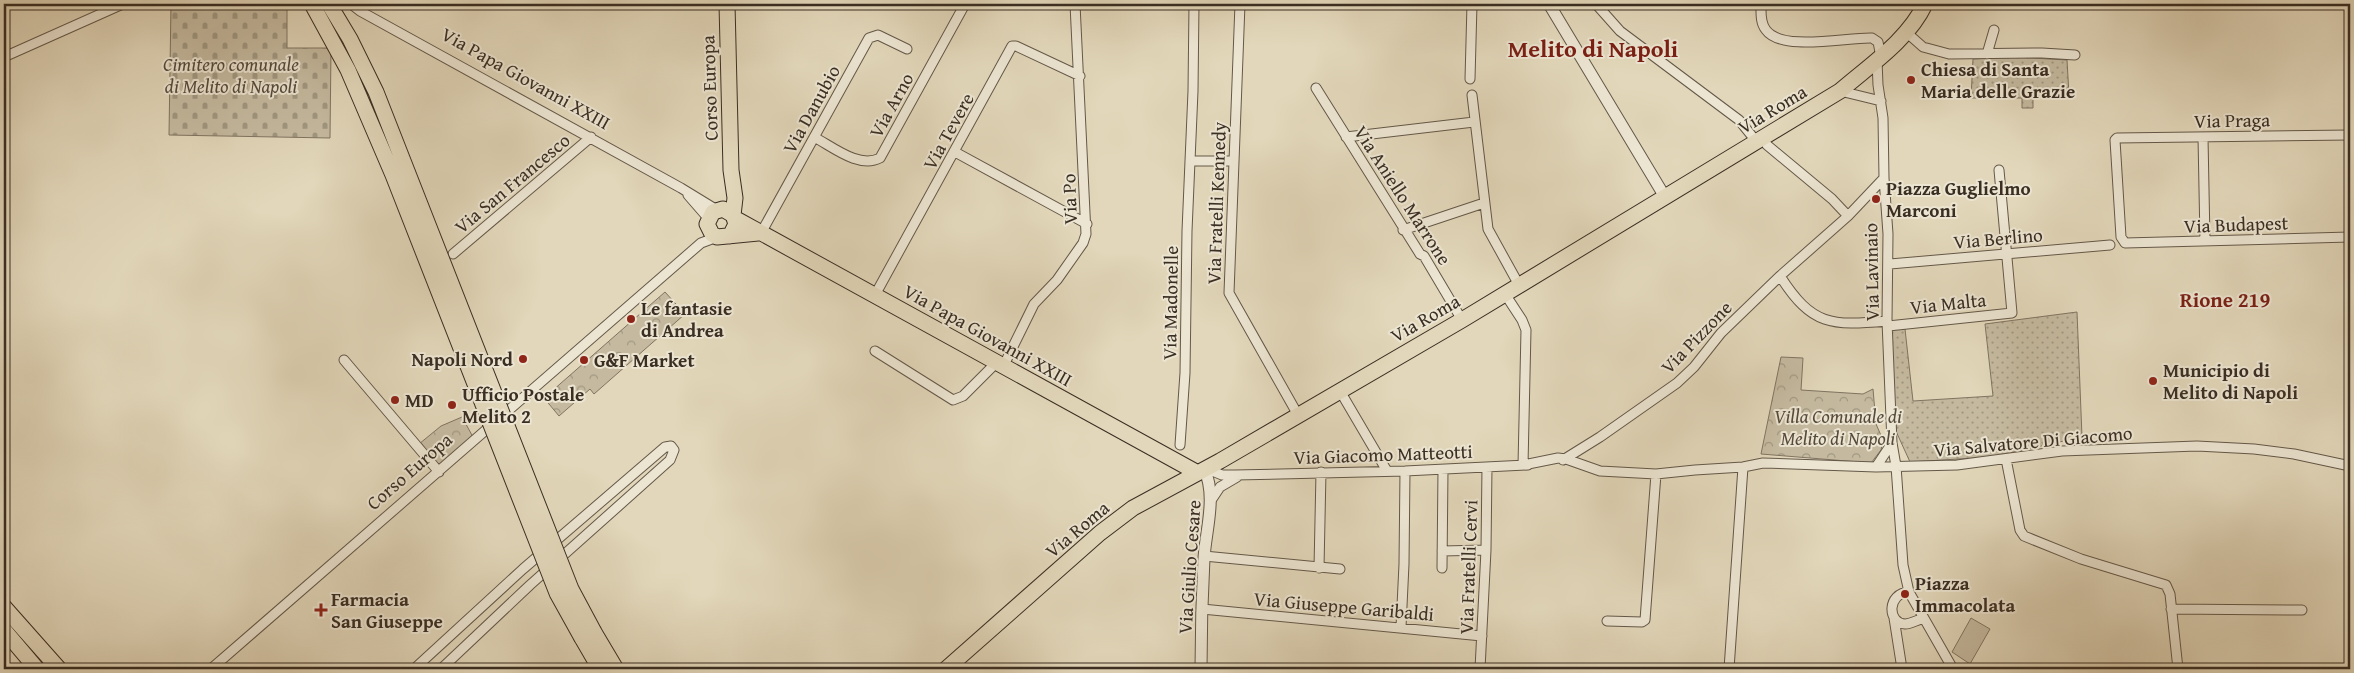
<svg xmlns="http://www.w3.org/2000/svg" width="2354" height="673" font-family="'Gentium Book Plus',serif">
	<defs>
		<pattern id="grass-dots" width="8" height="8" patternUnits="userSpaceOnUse" patternTransform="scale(1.25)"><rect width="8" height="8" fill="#c5baa0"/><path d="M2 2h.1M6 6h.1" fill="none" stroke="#a19882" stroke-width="1.8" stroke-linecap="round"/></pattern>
		<pattern id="cemetery-stones" width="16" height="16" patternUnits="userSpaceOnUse" patternTransform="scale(1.25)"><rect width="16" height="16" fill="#c5baa0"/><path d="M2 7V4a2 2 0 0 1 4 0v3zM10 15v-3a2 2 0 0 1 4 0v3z" fill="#a19882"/></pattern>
		<pattern id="park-crowns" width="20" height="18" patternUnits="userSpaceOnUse" patternTransform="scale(1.25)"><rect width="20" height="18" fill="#c5baa0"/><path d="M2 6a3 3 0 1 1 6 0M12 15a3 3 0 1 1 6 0" fill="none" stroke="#a19882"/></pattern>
	</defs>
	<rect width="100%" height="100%" fill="#e2d7ba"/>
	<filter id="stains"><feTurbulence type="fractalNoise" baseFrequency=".004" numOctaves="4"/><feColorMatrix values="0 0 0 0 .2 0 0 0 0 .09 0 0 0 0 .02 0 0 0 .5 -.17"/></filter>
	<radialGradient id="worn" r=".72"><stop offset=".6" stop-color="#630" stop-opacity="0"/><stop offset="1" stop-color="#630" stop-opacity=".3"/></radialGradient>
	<path fill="url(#grass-dots)" stroke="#807462" d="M2013 57 2067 60 2069 95 2033 98V108H2022V98H1971L1973 59Z
		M2077 312 2082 437 1991 457 1910 462 1895 429 1891 329H1905L1913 401 1993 396 1985 324Z"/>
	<path fill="url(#cemetery-stones)" stroke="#807462" d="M171 4H287V48H331L330 138 169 135Z"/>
	<path fill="url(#park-crowns)" stroke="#807462" d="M665 292 685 314 594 394 590 389 559 416 544 398Z
		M1781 357 1803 358 1801 390 1863 394 1873 389 1876 424 1883 440 1881 450 1871 463 1761 454Z
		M462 417 473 437 439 467 419 444 441 426Z"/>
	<path fill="#c5baa0" stroke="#807462" d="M1971 618 1990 629 1970 664 1952 652Z"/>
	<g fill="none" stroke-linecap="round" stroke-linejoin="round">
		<defs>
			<path id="minor" d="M351 4 360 11 681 188 717 210
				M1240 4 1229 293 1298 415
				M1596 4 1620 31 1739 120 1756 141
				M1761 4C1761 12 1760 23 1766 30 1782 52 1847 37 1872 38L1878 42 1881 57
				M1906 32 1923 47 1949 54 2042 53 2075 55
				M1987 54 1994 30
				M4 57 123 4
				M1877 60 1878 85 1883 118 1884 178 1888 234 1887 321 1892 443 1896 466 1903 565 1909 592 1953 669
				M1470 79 1472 4
				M1316 88 1420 254 1424 256 1462 320
				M1840 91 1881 101
				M1472 95 1488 229 1519 285
				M2350 135 2117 138 2115 140 2121 237 2125 243 2350 237
				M814 137C833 147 859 169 880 158L965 4
				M1346 137 1474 122
				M2203 137 2205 241
				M1767 145 1832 199 1848 216
				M955 152 1087 224
				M1190 161H1234
				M688 195 708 218
				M1403 230 1484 203
				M761 233 869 38 878 35 907 49
				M453 254 591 137
				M1890 264 2110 245
				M1780 276C1812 326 1831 326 1887 321
				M1505 294 1522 320 1526 330 1523 465 1558 458 1566 459 1600 471 1656 474 1695 470 1743 467 1763 463 1876 467 1957 465 2062 451 2197 446 2254 449 2294 454 2350 466
				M875 295 1012 46H1016L1080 76
				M1888 326 2012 313 1999 170
				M875 351 953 400 963 396 996 363
				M344 360 439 472
				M1003 367 1034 304 1057 280 1083 243 1086 234 1075 4
				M1340 391 1387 471
				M1180 445 1185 373 1187 231 1193 91 1194 4
				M2006 459 2020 530 2024 536 2081 559 2166 585 2170 594 2178 669
				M1563 460 1600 437 1677 383 1694 367 1721 333 1780 276 1848 216 1884 178
				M1876 467 1892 443
				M1205 468 1222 475H1235L1405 471 1528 465
				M1212 499 1220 487 1237 477
				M1442 551 1486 550
				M1204 556 1340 569
				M1319 568 1321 472
				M1442 568 1443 470
				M1909 592C1887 593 1887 623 1905 624 1912 624 1917 619 1924 619
				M1202 609 1482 636
				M2171 609 2302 610
				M1894 618 1902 669
				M1607 621 1642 622 1645 620 1656 474
				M1401 627 1404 564 1405 471
				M211 669 701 243 717 237
				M414 669 523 569 665 447 671 446 674 450 670 460 530 585 441 669
				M1480 669 1486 550 1487 467
				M1729 669 1743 467"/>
			<path id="tertiary" d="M1549 4 1665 197
				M1201 669C1201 632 1202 595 1204 558 1206 528 1217 497 1204 468"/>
			<path id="primary" d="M727 4 731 170 735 198 733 215
				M736 219 1196 472
				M730 236 736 224 733 215 723 209 713 212 707 224 712 234 717 237 758 233
				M4 607 59 669
				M4 630 37 669
				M946 669 1100 533 1133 508 1220 461 1462 320 1840 91C1870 65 1908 40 1925 4"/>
			<path id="trunk" d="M594 632 616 669
				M582 638 600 669"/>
		</defs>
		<use href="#minor" stroke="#645849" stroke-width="11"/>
		<use href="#tertiary" stroke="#645849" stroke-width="13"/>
		<use href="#primary" stroke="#3a2e23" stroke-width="17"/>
		<use href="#trunk" stroke="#3a2e23" stroke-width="17"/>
		<use href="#minor" stroke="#ece5d2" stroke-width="9"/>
		<use href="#tertiary" stroke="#ece5d2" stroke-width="11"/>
		<use href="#primary" stroke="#e2d7ba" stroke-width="15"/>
		<use href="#trunk" stroke="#e2d7ba" stroke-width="15"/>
		<defs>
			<path id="trunk-bridge" d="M312 4 348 70 393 175 557 593 582 638
				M329 4 350 39 376 92 571 589 594 632"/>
		</defs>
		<use href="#trunk-bridge" stroke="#3a2e23" stroke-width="17" stroke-linecap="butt"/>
		<use href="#trunk-bridge" stroke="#e2d7ba" stroke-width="15"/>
	</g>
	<g fill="#8f2418" stroke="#ece5d2" stroke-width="2">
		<circle cx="1911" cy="80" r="5"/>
		<circle cx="1876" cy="199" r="5"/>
		<circle cx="631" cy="319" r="5"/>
		<circle cx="523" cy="359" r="5"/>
		<circle cx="584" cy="360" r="5"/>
		<circle cx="2153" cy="381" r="5"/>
		<circle cx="395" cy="400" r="5"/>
		<circle cx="452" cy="405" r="5"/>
		<circle cx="1905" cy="594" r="5"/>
		<path d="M318.5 602.5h5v5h5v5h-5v5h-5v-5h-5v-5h5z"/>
	</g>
	<g text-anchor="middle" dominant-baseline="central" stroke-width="4" stroke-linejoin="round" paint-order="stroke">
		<g font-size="19" font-style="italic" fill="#564a3c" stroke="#ece5d2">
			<text x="231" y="64">Cimitero comunale<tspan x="231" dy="22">di Melito di Napoli</tspan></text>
			<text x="1838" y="416">Villa Comunale di<tspan x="1838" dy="22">Melito di Napoli</tspan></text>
		</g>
		<g font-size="19" font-weight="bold" fill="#3a2e23" stroke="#ece5d2" text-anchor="start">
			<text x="1921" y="69">Chiesa di Santa<tspan x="1921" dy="22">Maria delle Grazie</tspan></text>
			<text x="1886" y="188">Piazza Guglielmo<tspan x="1886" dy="22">Marconi</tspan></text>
			<text x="641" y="308">Le fantasie<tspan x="641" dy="22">di Andrea</tspan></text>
			<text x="513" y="359" text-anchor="end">Napoli Nord</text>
			<text x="594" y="360">G&amp;F Market</text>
			<text x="2163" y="370">Municipio di<tspan x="2163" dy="22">Melito di Napoli</tspan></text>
			<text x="462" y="394">Ufficio Postale<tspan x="462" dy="22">Melito 2</tspan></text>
			<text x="405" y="400">MD</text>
			<text x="1915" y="583">Piazza<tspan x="1915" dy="22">Immacolata</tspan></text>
			<text x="331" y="599">Farmacia<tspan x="331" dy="22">San Giuseppe</tspan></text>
		</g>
		<g font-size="19" fill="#3a2e23" stroke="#ece5d2">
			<text transform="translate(526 78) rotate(29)">Via Papa Giovanni XXIII</text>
			<text transform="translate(709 88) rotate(-92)">Corso Europa</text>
			<text transform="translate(891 105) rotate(-61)">Via Arno</text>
			<text transform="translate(811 109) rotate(-61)">Via Danubio</text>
			<text transform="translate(1772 109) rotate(-31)">Via Roma</text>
			<text transform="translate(2232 120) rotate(-1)">Via Praga</text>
			<text transform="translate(948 131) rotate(-61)">Via Tevere</text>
			<text transform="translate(512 183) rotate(-40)">Via San Francesco</text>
			<text transform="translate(1403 195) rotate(57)">Via Aniello Marrone</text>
			<text transform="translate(1069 199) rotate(-92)">Via Po</text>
			<text transform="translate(1216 203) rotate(-88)">Via Fratelli Kennedy</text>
			<text transform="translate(2236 224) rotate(-2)">Via Budapest</text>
			<text transform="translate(1998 238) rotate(-5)">Via Berlino</text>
			<text transform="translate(1871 272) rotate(-91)">Via Lavinaio</text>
			<text transform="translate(1170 303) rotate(-89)">Via Madonelle</text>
			<text transform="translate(1948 303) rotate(-6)">Via Malta</text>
			<text transform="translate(1425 318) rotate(-30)">Via Roma</text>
			<text transform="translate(988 335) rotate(29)">Via Papa Giovanni XXIII</text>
			<text transform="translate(1696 337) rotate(-46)">Via Pizzone</text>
			<text transform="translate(2033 441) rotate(-5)">Via Salvatore Di Giacomo</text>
			<text transform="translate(1383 454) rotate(-2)">Via Giacomo Matteotti</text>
			<text transform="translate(409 471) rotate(-41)">Corso Europa</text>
			<text transform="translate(1077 529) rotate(-40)">Via Roma</text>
			<text transform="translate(1189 567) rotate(-86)">Via Giulio Cesare</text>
			<text transform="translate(1468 567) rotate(-88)">Via Fratelli Cervi</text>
			<text transform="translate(1344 606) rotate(5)">Via Giuseppe Garibaldi</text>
		</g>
		<g font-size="21" font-weight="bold" fill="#7a1f14" stroke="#ece5d2">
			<text x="2225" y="299">Rione 219</text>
		</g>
		<g font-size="24" font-weight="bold" fill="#7a1f14" stroke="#ece5d2">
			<text x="1593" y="48">Melito di Napoli</text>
		</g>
	</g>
	<rect width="2354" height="673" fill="none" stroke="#e2d7ba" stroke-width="20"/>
	<rect x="5" y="5" width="2344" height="663" fill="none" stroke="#3a2e23" stroke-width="2.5"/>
	<rect x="10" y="10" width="2334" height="653" fill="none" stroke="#3a2e23"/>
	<rect width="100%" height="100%" filter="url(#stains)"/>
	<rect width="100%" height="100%" fill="url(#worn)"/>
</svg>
